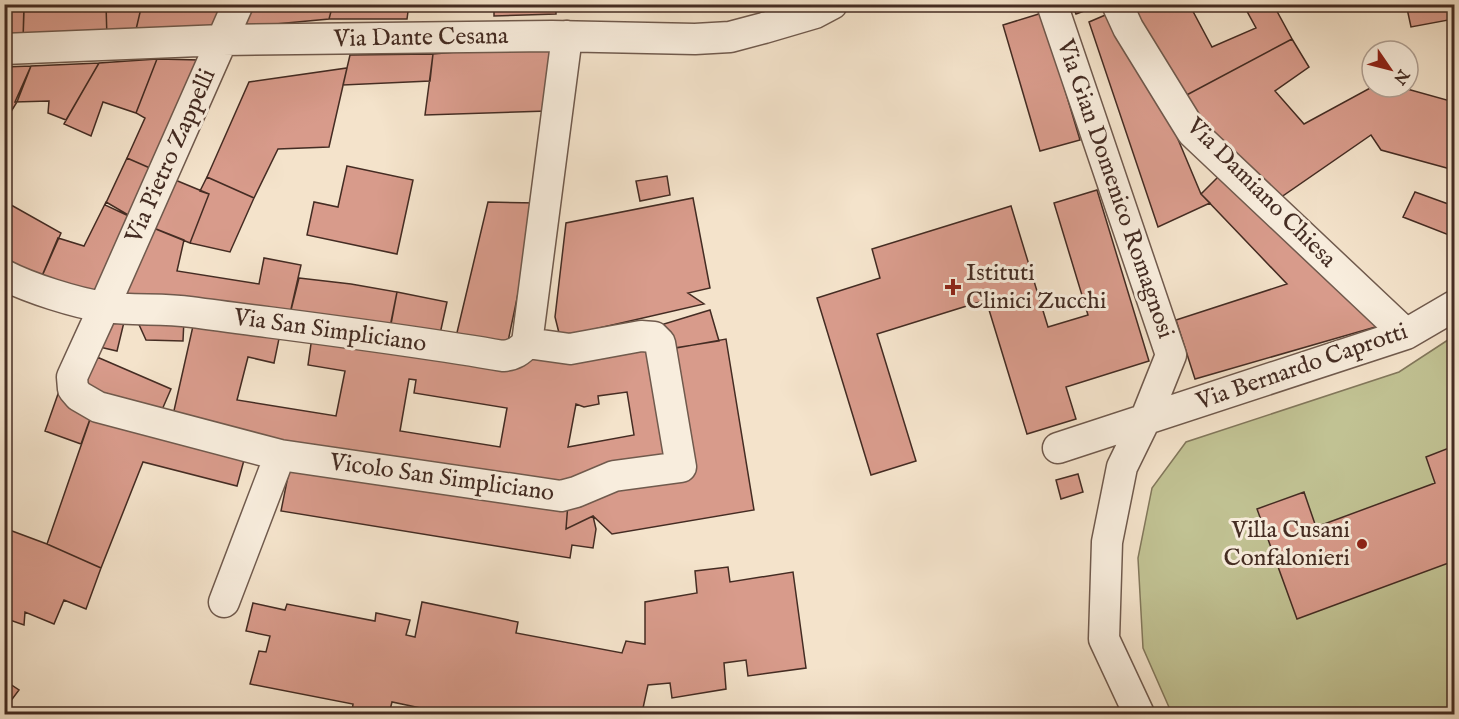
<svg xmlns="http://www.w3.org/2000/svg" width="1459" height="719" font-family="'IM FELL English',serif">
	<rect width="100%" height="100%" fill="#f4e3cb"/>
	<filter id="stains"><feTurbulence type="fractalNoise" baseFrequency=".00333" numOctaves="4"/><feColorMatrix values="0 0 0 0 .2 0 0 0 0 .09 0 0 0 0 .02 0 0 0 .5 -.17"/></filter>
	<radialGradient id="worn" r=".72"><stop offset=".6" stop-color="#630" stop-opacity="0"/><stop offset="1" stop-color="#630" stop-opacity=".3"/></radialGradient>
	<path fill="#c1c293" stroke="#82775b" stroke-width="1.5" d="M1454 336V714H1172L1143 648 1138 558 1152 488 1186 442 1399 372Z"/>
	<path fill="#d89b8b" stroke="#442c23" stroke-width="1.5" fill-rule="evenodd" d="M4 4H24L23 40 4 41Z
		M45 4H106L107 39 23 40 24 11H45Z
		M106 4H142L134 38 107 39Z
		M142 4H232L219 35 134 38Z
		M251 4H333L329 19 242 27Z
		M333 4H409L407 19H329Z
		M494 4H556V14L494 16Z
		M663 4H701L663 9Z
		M1072 4H1103L1076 14Z
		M1128 4H1189L1212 47 1256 28 1243 4H1273L1292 39 1181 98Z
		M1406 4H1454V19L1411 27Z
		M1042 13 1080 140 1040 151 1003 25Z
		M1110 13 1167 113 1201 194 1210 203 1158 227 1089 22Z
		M1292 39 1309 67 1275 91 1304 124 1372 87H1400L1454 102V170L1381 150 1371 135 1274 202 1181 98Z
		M557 43 548 111 425 115 433 54Z
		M433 54 430 81 343 85 350 55Z
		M157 59 200 60 159 172 127 158 145 118 136 113Z
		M157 59 136 113 103 102 91 136 64 124 99 63Z
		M99 63 66 120 48 113 49 101 15 102 31 66Z
		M31 66 17 102 4 123V67Z
		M347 68 329 147 278 149 254 198 207 177 249 82Z
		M127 158 159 172 137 220 105 205Z
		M347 166 413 180 397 254 307 235 314 202 338 207Z
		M1224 171 1379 326 1195 379 1176 320 1287 284 1201 194Z
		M667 176 670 195 640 201 636 181Z
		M168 177 209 194 190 243 146 225Z
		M207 177 254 198 230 252 190 243 209 194 200 191Z
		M1097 190 1149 361 1066 387 1076 419 1027 434 986 300 877 334 916 461 871 475 817 298 880 278 872 249 1011 206 1048 327 1088 315 1054 203Z
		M1415 192 1451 205 1454 194V237L1403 217Z
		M693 198 710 288 688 293 704 304 560 337 555 317 566 223Z
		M4 201 61 233 39 283 4 270Z
		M106 202 137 220 105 292 39 283 58 238 84 246Z
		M488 202 537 203 506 351 455 341Z
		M146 225 184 240 177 271 259 284 264 258 301 265 289 318 126 296 122 276Z
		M299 278 351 284 397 292 389 332 289 318Z
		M397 292 447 302 440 334 391 324Z
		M710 310 719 341 668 349 664 324Z
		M195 317 281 329 274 363 248 357 237 400 336 416 345 371 308 365 312 337 656 346 678 465 530 489 171 424ZM409 379 416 380 414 393 507 408 500 447 400 431ZM627 392 634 435 568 447 576 404 584 407 599 404 598 396Z
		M102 318H125L117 351 95 346Z
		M136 318 184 319 183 341 146 340Z
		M726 339 754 510 612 534 593 516 566 529 568 503 685 469 665 350Z
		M97 357 171 389 158 419 83 390Z
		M58 394 94 408 81 444 45 431Z
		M94 408 247 449 237 486 143 462 101 568 47 544Z
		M1454 446V561L1297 619 1257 509 1304 492 1316 527 1435 483 1426 457Z
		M291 461 568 503 566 529 593 516 596 529 593 548 572 545 570 558 281 511Z
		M1078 474 1083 492 1061 499 1056 480Z
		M4 528 47 544 101 568 86 609 64 600 54 624 25 612 24 625 4 618Z
		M728 567 730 582 793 572 806 668 748 676 746 660 724 663 726 689 672 698 670 683 648 685 643 708 650 709 649 714H434L435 711 392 702 389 714H363L352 712 353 704 250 684 259 651 266 652 270 636 246 631 253 603 285 610 287 604 375 621 376 613 410 620 406 635 415 637 422 602 518 622 516 633 622 653 626 641 645 644V602L697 593 695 571Z
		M4 680 19 690 4 710Z"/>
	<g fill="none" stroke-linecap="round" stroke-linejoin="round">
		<defs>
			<path id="street" d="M238 4 104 307 72 377 73 389 79 396 98 407 280 455 561 496 576 492 614 476 681 467 660 343 654 337 641 336 570 349 527 343
				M1052 4 1171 355 1145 420 1122 467 1107 542 1104 639 1139 714
				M1117 4 1128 28 1192 132 1406 334
				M4 49 223 40 552 36 695 39 730 37 764 28 815 13 832 4
				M4 275C29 288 76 303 104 307 133 311 162 308 191 312 295 326 399 338 503 356 514 355 520 351 527 343
				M527 343 567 36
				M1058 448 1406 334 1454 306
				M224 602 280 455"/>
		</defs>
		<use href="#street" stroke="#705a4d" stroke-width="33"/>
		<use href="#street" stroke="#f8eddd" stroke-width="30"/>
	</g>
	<g fill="#8f2418" stroke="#f8eddd" stroke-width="2">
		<path d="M950 278h6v6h6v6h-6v6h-6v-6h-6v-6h6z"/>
		<circle cx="1362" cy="544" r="6"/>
	</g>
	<g text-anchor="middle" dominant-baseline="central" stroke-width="6" stroke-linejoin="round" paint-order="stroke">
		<g font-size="24" fill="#442c23" stroke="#f8eddd">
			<text transform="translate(421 38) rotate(-1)">Via Dante Cesana</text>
			<text transform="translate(171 156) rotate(-66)">Via Pietro Zappelli</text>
			<text transform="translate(1115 189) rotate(71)">Via Gian Domenico Romagnosi</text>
			<text transform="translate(1261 193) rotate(45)">Via Damiano Chiesa</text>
			<text transform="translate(330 331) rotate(8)">Via San Simpliciano</text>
			<text transform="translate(1302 367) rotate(-19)">Via Bernardo Caprotti</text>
			<text transform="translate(442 478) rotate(8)">Vicolo San Simpliciano</text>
		</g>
		<g font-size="24" fill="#442c23" stroke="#f8eddd" text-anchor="start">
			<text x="966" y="273">Istituti<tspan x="966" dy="28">Clinici Zucchi</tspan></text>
			<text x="1350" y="530" text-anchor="end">Villa Cusani<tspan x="1350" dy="28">Confalonieri</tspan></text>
		</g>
	</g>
	<rect width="1459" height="719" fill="none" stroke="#f4e3cb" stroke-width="24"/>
	<rect x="6" y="6" width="1447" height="707" fill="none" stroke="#442c23" stroke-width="3"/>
	<rect x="12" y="12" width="1435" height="695" fill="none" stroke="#442c23" stroke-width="1.5"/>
	<g transform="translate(1390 69) rotate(125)"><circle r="28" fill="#f8eddd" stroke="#b0a093" stroke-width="1.5"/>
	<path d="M0-4.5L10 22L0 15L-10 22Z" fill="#8f2418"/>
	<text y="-9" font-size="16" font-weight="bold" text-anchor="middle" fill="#442c23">N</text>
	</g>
	<rect width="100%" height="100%" filter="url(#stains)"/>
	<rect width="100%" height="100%" fill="url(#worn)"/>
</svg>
